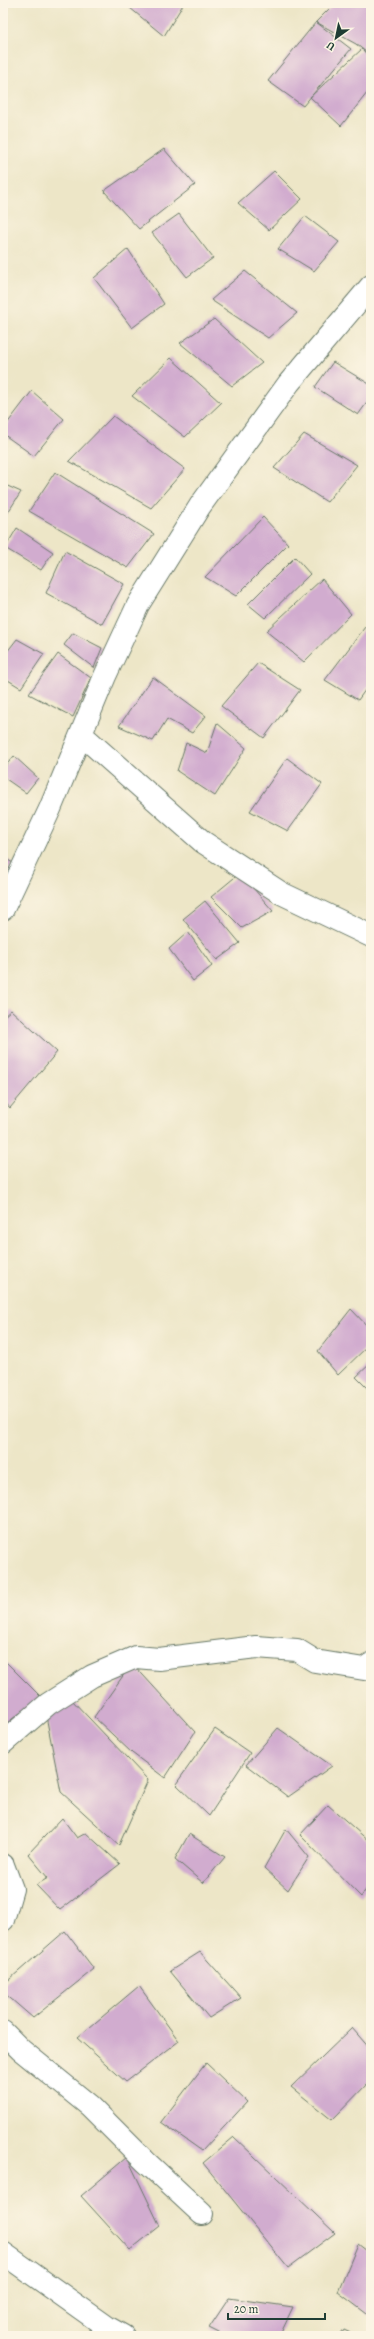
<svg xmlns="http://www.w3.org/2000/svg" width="374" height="2339" font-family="Alegreya,serif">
	<rect width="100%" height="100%" fill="#fcf5e5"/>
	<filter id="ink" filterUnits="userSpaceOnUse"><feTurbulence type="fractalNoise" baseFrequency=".025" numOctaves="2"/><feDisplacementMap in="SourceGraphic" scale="8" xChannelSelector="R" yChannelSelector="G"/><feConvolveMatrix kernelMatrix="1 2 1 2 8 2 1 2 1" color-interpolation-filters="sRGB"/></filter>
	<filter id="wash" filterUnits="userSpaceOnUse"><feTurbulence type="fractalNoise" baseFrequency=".012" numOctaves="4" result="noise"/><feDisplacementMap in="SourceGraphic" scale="16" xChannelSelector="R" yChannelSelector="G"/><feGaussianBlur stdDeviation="0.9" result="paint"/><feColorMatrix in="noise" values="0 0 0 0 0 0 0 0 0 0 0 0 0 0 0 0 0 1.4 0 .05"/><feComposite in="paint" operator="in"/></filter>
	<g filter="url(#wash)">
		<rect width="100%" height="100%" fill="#ede6c7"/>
		<g id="blocks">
			<path fill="#d1accf" d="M124 3H184L164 36Z
				M335 3H371V56L356 44 316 22Z
				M316 22 351 49 303 106 268 81Z
				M362 49 371 59V88L341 126 310 97Z
				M164 149 195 185 139 229 104 191Z
				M274 171 302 199 269 230 238 203Z
				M179 214 213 258 187 277 152 233Z
				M305 216 339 242 314 271 278 249Z
				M128 249 164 304 132 328 94 278Z
				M245 271 297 313 268 338 211 300Z
				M214 319 262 363 232 386 180 343Z
				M171 358 221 403 185 437 132 396Z
				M333 362 371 385V397L358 415 315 387Z
				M32 391 64 419 34 456 3 434V429Z
				M113 416 185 469 151 508 69 461Z
				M304 434 357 465 327 502 274 468Z
				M55 472 154 534 128 568 29 511Z
				M3 484 21 492 3 520Z
				M263 517 288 544 236 596 205 577Z
				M17 528 53 552 41 570 5 548Z
				M65 551 124 584 102 624 46 593Z
				M295 557 310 574 265 618 248 604Z
				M322 579 351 614 304 662 266 631Z
				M365 627 371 632V682L358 700 325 680Z
				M73 633 102 648 94 668 64 645Z
				M17 639 44 654 21 688 3 677V657Z
				M58 654 91 678 73 717 29 694Z
				M258 663 300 690 264 738 221 706Z
				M153 677 206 716 192 733 167 719 153 741 119 726Z
				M217 723 246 748 215 796 177 771 186 743 207 753Z
				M14 756 38 778 26 793 3 777V769Z
				M287 758 322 784 288 831 250 811Z
				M3 857 13 863 3 879Z
				M240 873 273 911 242 928 211 897Z
				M205 901 240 943 217 960 183 919Z
				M188 932 212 966 193 981 169 949Z
				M11 1010 57 1052 10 1108 3 1100V1017Z
				M351 1309 371 1330V1343L338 1375 318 1351Z
				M371 1363V1392L356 1377Z
				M3 1659 41 1697 3 1726Z
				M132 1663 195 1732 165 1778 132 1753 94 1717Z
				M70 1698 148 1780 119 1845 61 1792 46 1716Z
				M278 1728 332 1766 288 1797 246 1765Z
				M215 1729 250 1753 209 1816 176 1784Z
				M328 1805 371 1843V1882L361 1897 300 1835Z
				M62 1818 77 1838 86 1833 120 1864 60 1910 36 1885 48 1878 28 1854Z
				M286 1829 309 1857 288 1890 264 1868Z
				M189 1834 225 1857 203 1883 175 1859Z
				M65 1931 94 1969 33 2018 3 1992V1985Z
				M200 1952 241 1998 209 2018 170 1971Z
				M139 1986 179 2041 126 2082 77 2038Z
				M352 2028 371 2050V2080L332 2120 291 2087Z
				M206 2063 247 2102 202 2151 161 2122Z
				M234 2137 335 2233 288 2268 203 2163Z
				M127 2157 160 2226 130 2250 81 2196Z
				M358 2244 371 2254V2317L338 2292Z
				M229 2298 293 2307 279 2336H225L209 2328Z
				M344 2330 357 2336H340Z"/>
		</g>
	</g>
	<g filter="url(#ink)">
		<use href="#blocks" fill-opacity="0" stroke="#677867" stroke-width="1"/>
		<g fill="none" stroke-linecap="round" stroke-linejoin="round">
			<defs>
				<path id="minor" d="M82 735 203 842 281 893 371 936
					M3 909 50 809 105 676 138 605 200 506 289 383 371 286
					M3 1743 48 1704 92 1676 136 1657 159 1659 256 1647 297 1650 315 1661 364 1669 371 1664
					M3 1865 12 1889 3 1920
					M3 2032 21 2050 90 2106 146 2162 202 2214
					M3 2253 107 2327 123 2336"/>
			</defs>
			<use href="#minor" stroke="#677867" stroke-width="24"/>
			<use href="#minor" stroke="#fff" stroke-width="22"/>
		</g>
	</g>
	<rect width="374" height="2339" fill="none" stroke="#fcf5e5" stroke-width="16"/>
	<g transform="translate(336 38) rotate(213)" stroke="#fcf5e5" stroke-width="3" paint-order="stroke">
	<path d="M0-3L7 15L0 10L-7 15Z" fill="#1f3d34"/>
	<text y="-6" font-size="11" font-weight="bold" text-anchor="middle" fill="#1f3d34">U</text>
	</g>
	<path d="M228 2313v6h97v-6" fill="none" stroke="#1f3d34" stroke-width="2"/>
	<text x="234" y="2313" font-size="12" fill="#1f3d34" stroke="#fcf5e5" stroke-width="3" paint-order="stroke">20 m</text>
</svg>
